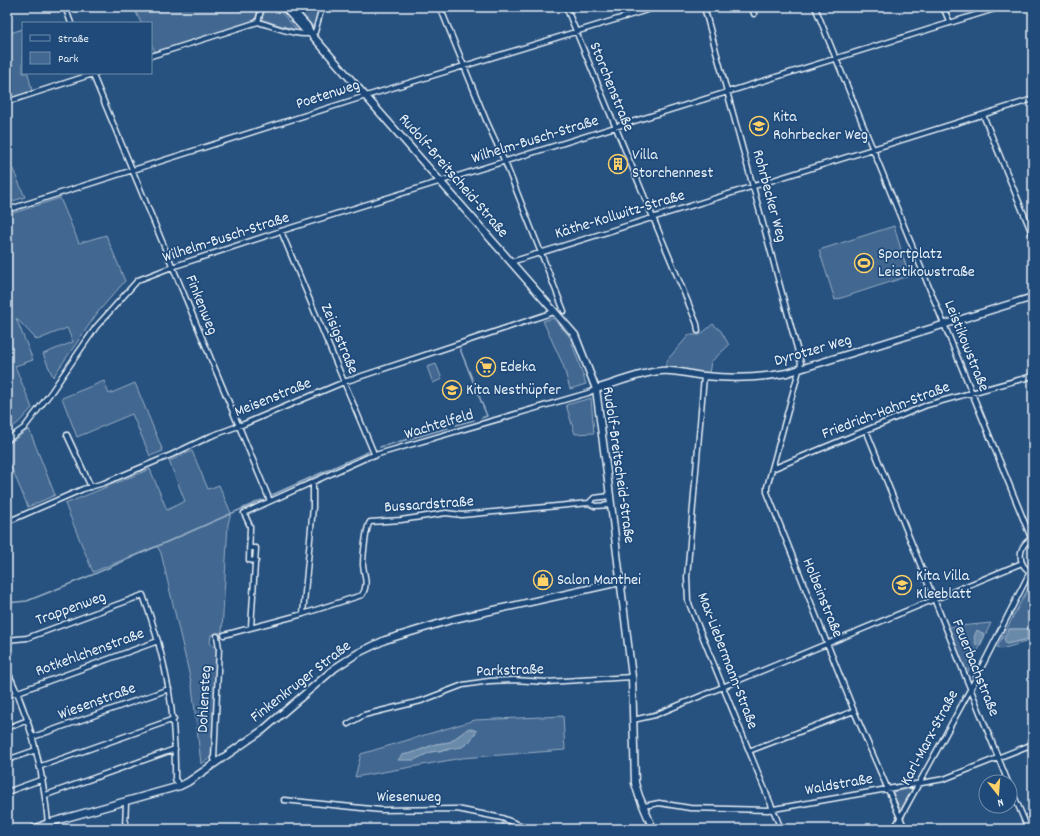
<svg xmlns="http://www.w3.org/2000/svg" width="1040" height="836" font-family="Dekko,sans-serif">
	<rect width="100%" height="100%" fill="#27517f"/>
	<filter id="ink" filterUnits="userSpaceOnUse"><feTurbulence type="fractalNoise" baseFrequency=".025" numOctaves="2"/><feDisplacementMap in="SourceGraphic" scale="8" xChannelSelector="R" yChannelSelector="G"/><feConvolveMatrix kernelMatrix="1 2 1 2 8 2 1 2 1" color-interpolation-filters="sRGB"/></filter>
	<g filter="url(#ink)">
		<path fill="#436891" stroke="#96acc4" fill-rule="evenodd" d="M138 7H259L255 20 156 53 151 44V23H141L134 8Z
			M265 7H276L297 30 261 20Z
			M296 7H321L314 28Z
			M23 29V73H28L32 91 7 99V34Z
			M13 169 25 197 7 203V171Z
			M60 198 79 243 106 235 125 281 98 312 53 377 43 354 73 342 67 328 37 340 16 318 33 360 15 366 32 408 18 423 7 431V215Z
			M894 226 909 276 835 300 819 250Z
			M553 318 570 337 586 384 570 389 563 365 543 321Z
			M713 324 721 331 729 345 711 362 709 373 665 367 668 359 689 335H700Z
			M436 364 442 379 433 383 427 367Z
			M104 381 109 394 135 383 163 451 150 456 132 414 77 437 62 398Z
			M591 398 594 433 575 434 566 405Z
			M29 429 55 495 28 507 7 457V445Z
			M192 451 208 489 219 485 231 513 228 524 222 632 211 635 210 643 217 650 212 757 201 764 192 686 161 553 157 546 93 572 65 504 150 469 167 510 185 501 169 461Z
			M1033 579V627L1028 629H1009L1007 644 1033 638V640L1001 649 997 647Z
			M991 623 967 674 949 627Z
			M563 716 565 750 462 758 355 777 361 754 475 720ZM469 728 448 750 402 755 412 753 436 744 450 742Z
			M913 788 900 811 893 792Z
			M503 822 522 829H500Z"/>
		<path fill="#6b8aaa" stroke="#9db3c9" d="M1033 627V638L1006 644 1004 638 1009 629H1028Z
			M977 630 984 634 980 646 976 645 974 637Z
			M469 728 477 731 470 741 462 747 431 752 414 760H398L402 755 412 753 436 744 450 742Z"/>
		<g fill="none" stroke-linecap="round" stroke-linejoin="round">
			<path stroke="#9db3c9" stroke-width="1.5" d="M460 349 487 416 481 418
				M456 425 474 420
				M380 447 448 428
				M272 495 368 452
				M7 603 27 601 92 575 262 500"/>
			<defs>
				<path id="street" d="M65 7 71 23
					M440 7 486 120 505 162 564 311
					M566 7 697 324 698 331
					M704 7 801 363 767 487V492L854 711 905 829
					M752 7 754 14
					M815 7 1031 538
					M943 7 950 23
					M258 22C273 26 302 39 315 32L322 7
					M258 22 262 7
					M151 56 258 22
					M92 73 270 501
					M7 102 96 73
					M983 115 1033 236
					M7 210 366 96 657 7
					M281 231 375 456
					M511 262 1033 99
					M704 376 687 577 688 601 781 829
					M866 430 1008 782
					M67 435 91 487
					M7 440 24 428 52 391 96 327 138 280 172 267 281 231 1001 7
					M772 469 927 405 1033 376
					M589 503 594 498 610 496
					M7 522 83 489 104 483 171 455 211 436 244 424 344 382 554 312
					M1033 538C1017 545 1016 566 1033 573
					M249 548H256L251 627
					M256 561 249 560 250 526 244 513 368 457 588 393 596 389
					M303 614 313 507V482
					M224 635 303 614 362 595C369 585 364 575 363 565 363 557 366 526 370 522L401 520 446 513 462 515 589 503 595 506 611 505
					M7 640 27 638 143 595C166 658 176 712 175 779L180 786
					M7 670C31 719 43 769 48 823
					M7 696 158 641
					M633 720 655 715 1022 563
					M348 724 364 715 421 701 463 685 489 681 514 680 546 682 632 677
					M7 728 28 720
					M33 737 169 689
					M749 751 854 711
					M7 760 36 750
					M217 762 214 759 219 648 217 636
					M41 766 174 719
					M1010 786 1028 829
					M7 792 43 779
					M46 795 175 749
					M284 800 381 810 457 809 502 818 530 829
					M644 806 659 803 690 808 768 810 944 779 1033 744
					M125 829 126 802
					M894 829 971 688 1030 572"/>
				<path id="secondary" d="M284 7 304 29 311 34
					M290 7 307 26 311 34 575 335 596 389 610 496 632 677 635 783 639 796 653 829
					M596 389C616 383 639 373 660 371 676 369 690 375 705 376 733 379 760 378 787 373L1033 297
					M34 829 48 823 180 786 188 782 263 730 335 668 358 653 385 640 454 619 620 582"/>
			</defs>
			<use href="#street" stroke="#e8f1f8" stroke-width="7"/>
			<use href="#secondary" stroke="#e8f1f8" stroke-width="9"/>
			<use href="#street" stroke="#1f4a7a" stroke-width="4"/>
			<use href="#secondary" stroke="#1f4a7a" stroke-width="6"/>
		</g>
	</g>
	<defs>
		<symbol id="school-ring" viewBox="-11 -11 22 22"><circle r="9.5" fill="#1f4a7a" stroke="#ffd166" stroke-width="1.5"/><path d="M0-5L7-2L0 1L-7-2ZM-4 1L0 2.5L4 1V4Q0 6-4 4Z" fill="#ffd166"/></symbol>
		<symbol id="building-ring" viewBox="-11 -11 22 22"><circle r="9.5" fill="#1f4a7a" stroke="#ffd166" stroke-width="1.5"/><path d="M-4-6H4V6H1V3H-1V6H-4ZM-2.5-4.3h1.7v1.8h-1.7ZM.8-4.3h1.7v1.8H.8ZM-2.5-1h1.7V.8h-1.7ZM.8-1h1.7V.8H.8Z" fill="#ffd166"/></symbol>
		<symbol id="stadium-ring" viewBox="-11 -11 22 22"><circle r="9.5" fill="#1f4a7a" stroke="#ffd166" stroke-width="1.5"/><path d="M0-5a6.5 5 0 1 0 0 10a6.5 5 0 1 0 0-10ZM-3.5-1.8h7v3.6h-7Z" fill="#ffd166"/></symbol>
		<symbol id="supermarket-ring" viewBox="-11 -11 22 22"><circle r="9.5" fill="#1f4a7a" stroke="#ffd166" stroke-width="1.5"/><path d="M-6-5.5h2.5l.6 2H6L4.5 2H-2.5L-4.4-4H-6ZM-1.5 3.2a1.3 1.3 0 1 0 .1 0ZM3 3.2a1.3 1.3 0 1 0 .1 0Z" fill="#ffd166"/></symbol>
		<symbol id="shop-ring" viewBox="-11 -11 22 22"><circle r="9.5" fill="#1f4a7a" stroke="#ffd166" stroke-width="1.5"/><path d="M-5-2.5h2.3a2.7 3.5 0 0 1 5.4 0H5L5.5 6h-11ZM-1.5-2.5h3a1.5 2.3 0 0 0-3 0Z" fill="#ffd166"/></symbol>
	</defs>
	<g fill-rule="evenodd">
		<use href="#school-ring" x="748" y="115" width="22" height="22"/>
		<use href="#building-ring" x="607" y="153" width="22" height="22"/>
		<use href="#stadium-ring" x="853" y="252" width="22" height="22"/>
		<use href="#supermarket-ring" x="475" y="356" width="22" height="22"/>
		<use href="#school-ring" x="441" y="379" width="22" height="22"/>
		<use href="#shop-ring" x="532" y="569" width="22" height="22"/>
		<use href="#school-ring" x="891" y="574" width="22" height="22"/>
	</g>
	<g text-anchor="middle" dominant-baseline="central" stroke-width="3.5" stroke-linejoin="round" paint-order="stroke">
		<g font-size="16" fill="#e8f1f8" stroke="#1f4a7a">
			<text transform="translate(611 87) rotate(68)">Storchenstraße</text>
			<text transform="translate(328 95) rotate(-18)">Poetenweg</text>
			<text transform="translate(535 140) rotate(-17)">Wilhelm-Busch-Straße</text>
			<text transform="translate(453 176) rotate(49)">Rudolf-Breitscheid-Straße</text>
			<text transform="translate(769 196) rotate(75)">Rohrbecker Weg</text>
			<text transform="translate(620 215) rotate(-17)">Käthe-Kollwitz-Straße</text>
			<text transform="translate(226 238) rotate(-18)">Wilhelm-Busch-Straße</text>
			<text transform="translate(201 305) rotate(68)">Finkenweg</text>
			<text transform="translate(339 339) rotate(67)">Zeisigstraße</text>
			<text transform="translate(966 346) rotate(68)">Leistikowstraße</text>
			<text transform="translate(813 351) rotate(-16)">Dyrotzer Weg</text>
			<text transform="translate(273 398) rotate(-22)">Meisenstraße</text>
			<text transform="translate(886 411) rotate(-21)">Friedrich-Hahn-Straße</text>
			<text transform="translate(439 425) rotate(-17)">Wachtelfeld</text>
			<text transform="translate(618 465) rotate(82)">Rudolf-Breitscheid-Straße</text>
			<text transform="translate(429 505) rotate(-4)">Bussardstraße</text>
			<text transform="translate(822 598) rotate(68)">Holbeinstraße</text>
			<text transform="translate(71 609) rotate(-20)">Trappenweg</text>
			<text transform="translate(90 653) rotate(-20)">Rotkehlchenstraße</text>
			<text transform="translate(727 661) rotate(69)">Max-Liebermann-Straße</text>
			<text transform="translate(975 668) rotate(68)">Feuerbachstraße</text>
			<text transform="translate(510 671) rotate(-2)">Parkstraße</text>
			<text transform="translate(301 682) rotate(-38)">Finkenkruger Straße</text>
			<text transform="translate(205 699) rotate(-87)">Dohlensteg</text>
			<text transform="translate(97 702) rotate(-20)">Wiesenstraße</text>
			<text transform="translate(930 738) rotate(-62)">Karl-Marx-Straße</text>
			<text transform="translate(839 785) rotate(-10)">Waldstraße</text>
			<text x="409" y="797">Wiesenweg</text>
		</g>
		<g font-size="16" fill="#e8f1f8" stroke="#1f4a7a" text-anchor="start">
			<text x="773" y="117">Kita<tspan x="773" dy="18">Rohrbecker Weg</tspan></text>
			<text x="632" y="155">Villa<tspan x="632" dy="18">Storchennest</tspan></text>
			<text x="878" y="254">Sportplatz<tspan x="878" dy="18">Leistikowstraße</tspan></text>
			<text x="500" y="367">Edeka</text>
			<text x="466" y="390">Kita Nesthüpfer</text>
			<text x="916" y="576">Kita Villa<tspan x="916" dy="18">Kleeblatt</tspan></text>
			<text x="557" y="580">Salon Manthei</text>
		</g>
	</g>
	<rect width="1040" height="836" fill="none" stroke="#1f4a7a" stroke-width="24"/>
	<rect x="12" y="12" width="1016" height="812" fill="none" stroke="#e8f1f8" stroke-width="1.5" filter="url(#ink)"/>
	<rect x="22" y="22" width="130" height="52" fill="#1f4a7a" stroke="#6f8dac"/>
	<rect x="30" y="35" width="20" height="6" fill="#1f4a7a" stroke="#6f8dac"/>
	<text x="58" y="42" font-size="12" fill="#e8f1f8">Straße</text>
	<rect x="30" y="52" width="20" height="12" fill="#436891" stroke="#6f8dac"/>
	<text x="58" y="62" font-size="12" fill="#e8f1f8">Park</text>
	<g transform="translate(998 794) rotate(163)"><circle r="19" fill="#1f4a7a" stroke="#6f8dac"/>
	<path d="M0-3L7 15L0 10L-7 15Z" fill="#ffd166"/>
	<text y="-6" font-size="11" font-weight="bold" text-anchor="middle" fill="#e8f1f8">N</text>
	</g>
</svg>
